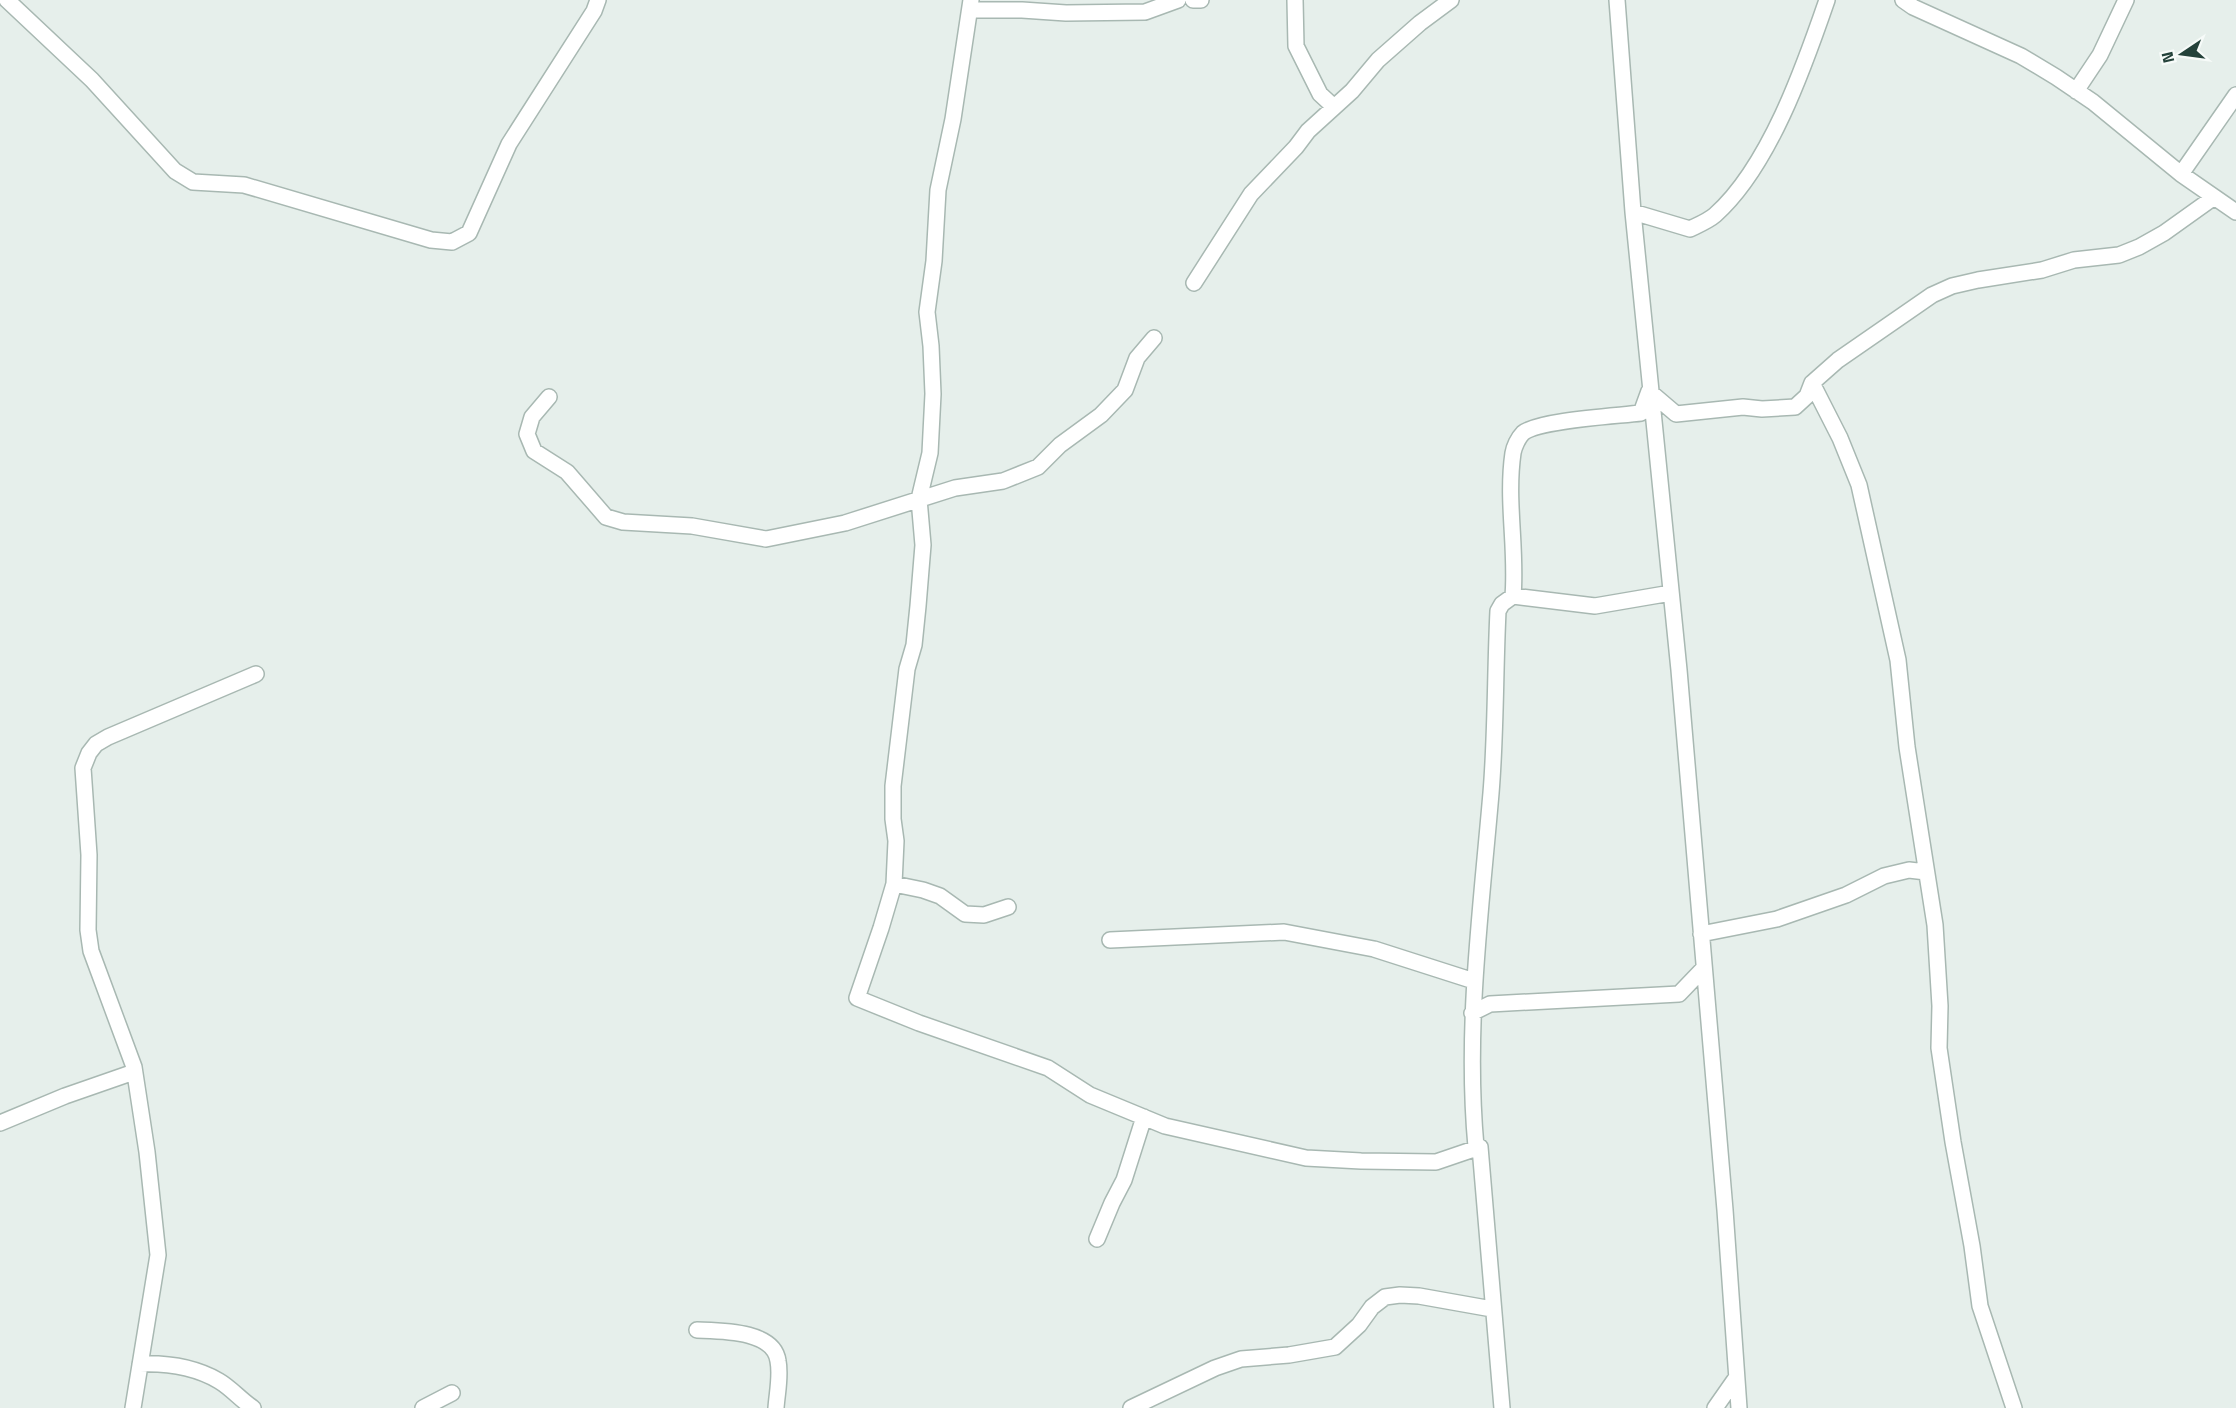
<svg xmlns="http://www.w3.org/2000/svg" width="2236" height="1408" font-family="'Titillium Web',sans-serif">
	<rect width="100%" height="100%" fill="#e6efeb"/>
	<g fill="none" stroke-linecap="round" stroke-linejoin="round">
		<defs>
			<path id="minor" d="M7 0 92 80 175 171 193 182 244 185 431 240 452 242 469 233 509 144 594 11 598 0
				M1193 0H1201
				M1295 0 1296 46 1320 94 1334 107
				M1617 0 1633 212 1679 670 1725 1210 1739 1408
				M1903 0 1913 7 2021 56 2056 77 2093 102 2181 174 2236 212
				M970 10H1022L1066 13 1145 12 1178 0
				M2076 91 2100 55 2126 0
				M2181 174 2236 95
				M1633 212 1690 229C1698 225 1708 221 1715 215 1769 167 1804 67 1827 0
				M1194 283 1251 194 1296 147 1308 131 1352 91 1378 60 1420 23 1451 0
				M1812 383 1840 438 1859 485 1898 660 1907 747 1935 925 1940 1006 1939 1048 1953 1142 1972 1246 1980 1306 2014 1408
				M549 397 532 417 527 434 534 451 567 472 606 517 623 522 692 526 766 539 845 523 955 488 1003 481 1038 467 1060 445 1101 415 1125 390 1137 358 1154 338
				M1513 596C1517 549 1506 501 1513 453 1514 447 1518 438 1523 433 1539 420 1617 416 1641 413L1649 391 1676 414 1743 407 1762 409 1795 407 1807 396 1812 383 1838 360 1932 295 1952 286 1978 280 2042 270 2074 260 2119 255 2139 247 2164 233 2213 198
				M894 884 896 841 893 819V786L907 669 914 645 918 606 923 545 919 499 930 453 933 394 931 346 927 312 934 261 938 190 953 119 971 0
				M1008 907 984 915 965 914 940 896 923 890 894 884 881 928 857 998 919 1023 1048 1068 1090 1095 1165 1126 1306 1158 1361 1161 1436 1162 1480 1147
				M1701 934 1777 919 1846 895 1884 876 1909 870 1926 872
				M1110 940 1284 932 1374 949 1474 981
				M1472 1013 1490 1004 1679 994 1703 969
				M0 1123 65 1096 134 1072
				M1097 1239 1112 1203 1124 1180 1144 1117
				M697 1330C720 1331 774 1330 778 1361 781 1376 777 1393 776 1408
				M140 1364C167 1363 195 1367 219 1381 231 1388 241 1400 253 1408
				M133 1408 158 1255 147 1152 134 1067 91 951 88 930 89 855 83 768 89 753 96 744 108 737 256 674
				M423 1408 452 1393
				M1131 1408 1215 1368 1241 1359 1289 1355 1335 1347 1359 1325 1372 1307 1385 1297 1400 1295 1419 1296 1492 1309
				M1502 1408 1480 1147H1476C1465 1028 1481 911 1491 793 1496 733 1495 672 1498 611L1502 604 1513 596 1595 606 1671 593
				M1715 1408 1736 1378"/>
		</defs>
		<use href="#minor" stroke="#a8b8b2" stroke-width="18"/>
		<use href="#minor" stroke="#fff" stroke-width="15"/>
	</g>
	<g transform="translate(2182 54) rotate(257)" stroke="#f7fbf9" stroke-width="4.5" paint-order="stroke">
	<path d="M0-4.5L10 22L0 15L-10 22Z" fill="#24423a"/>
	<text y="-9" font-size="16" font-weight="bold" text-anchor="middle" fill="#24423a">N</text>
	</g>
</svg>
